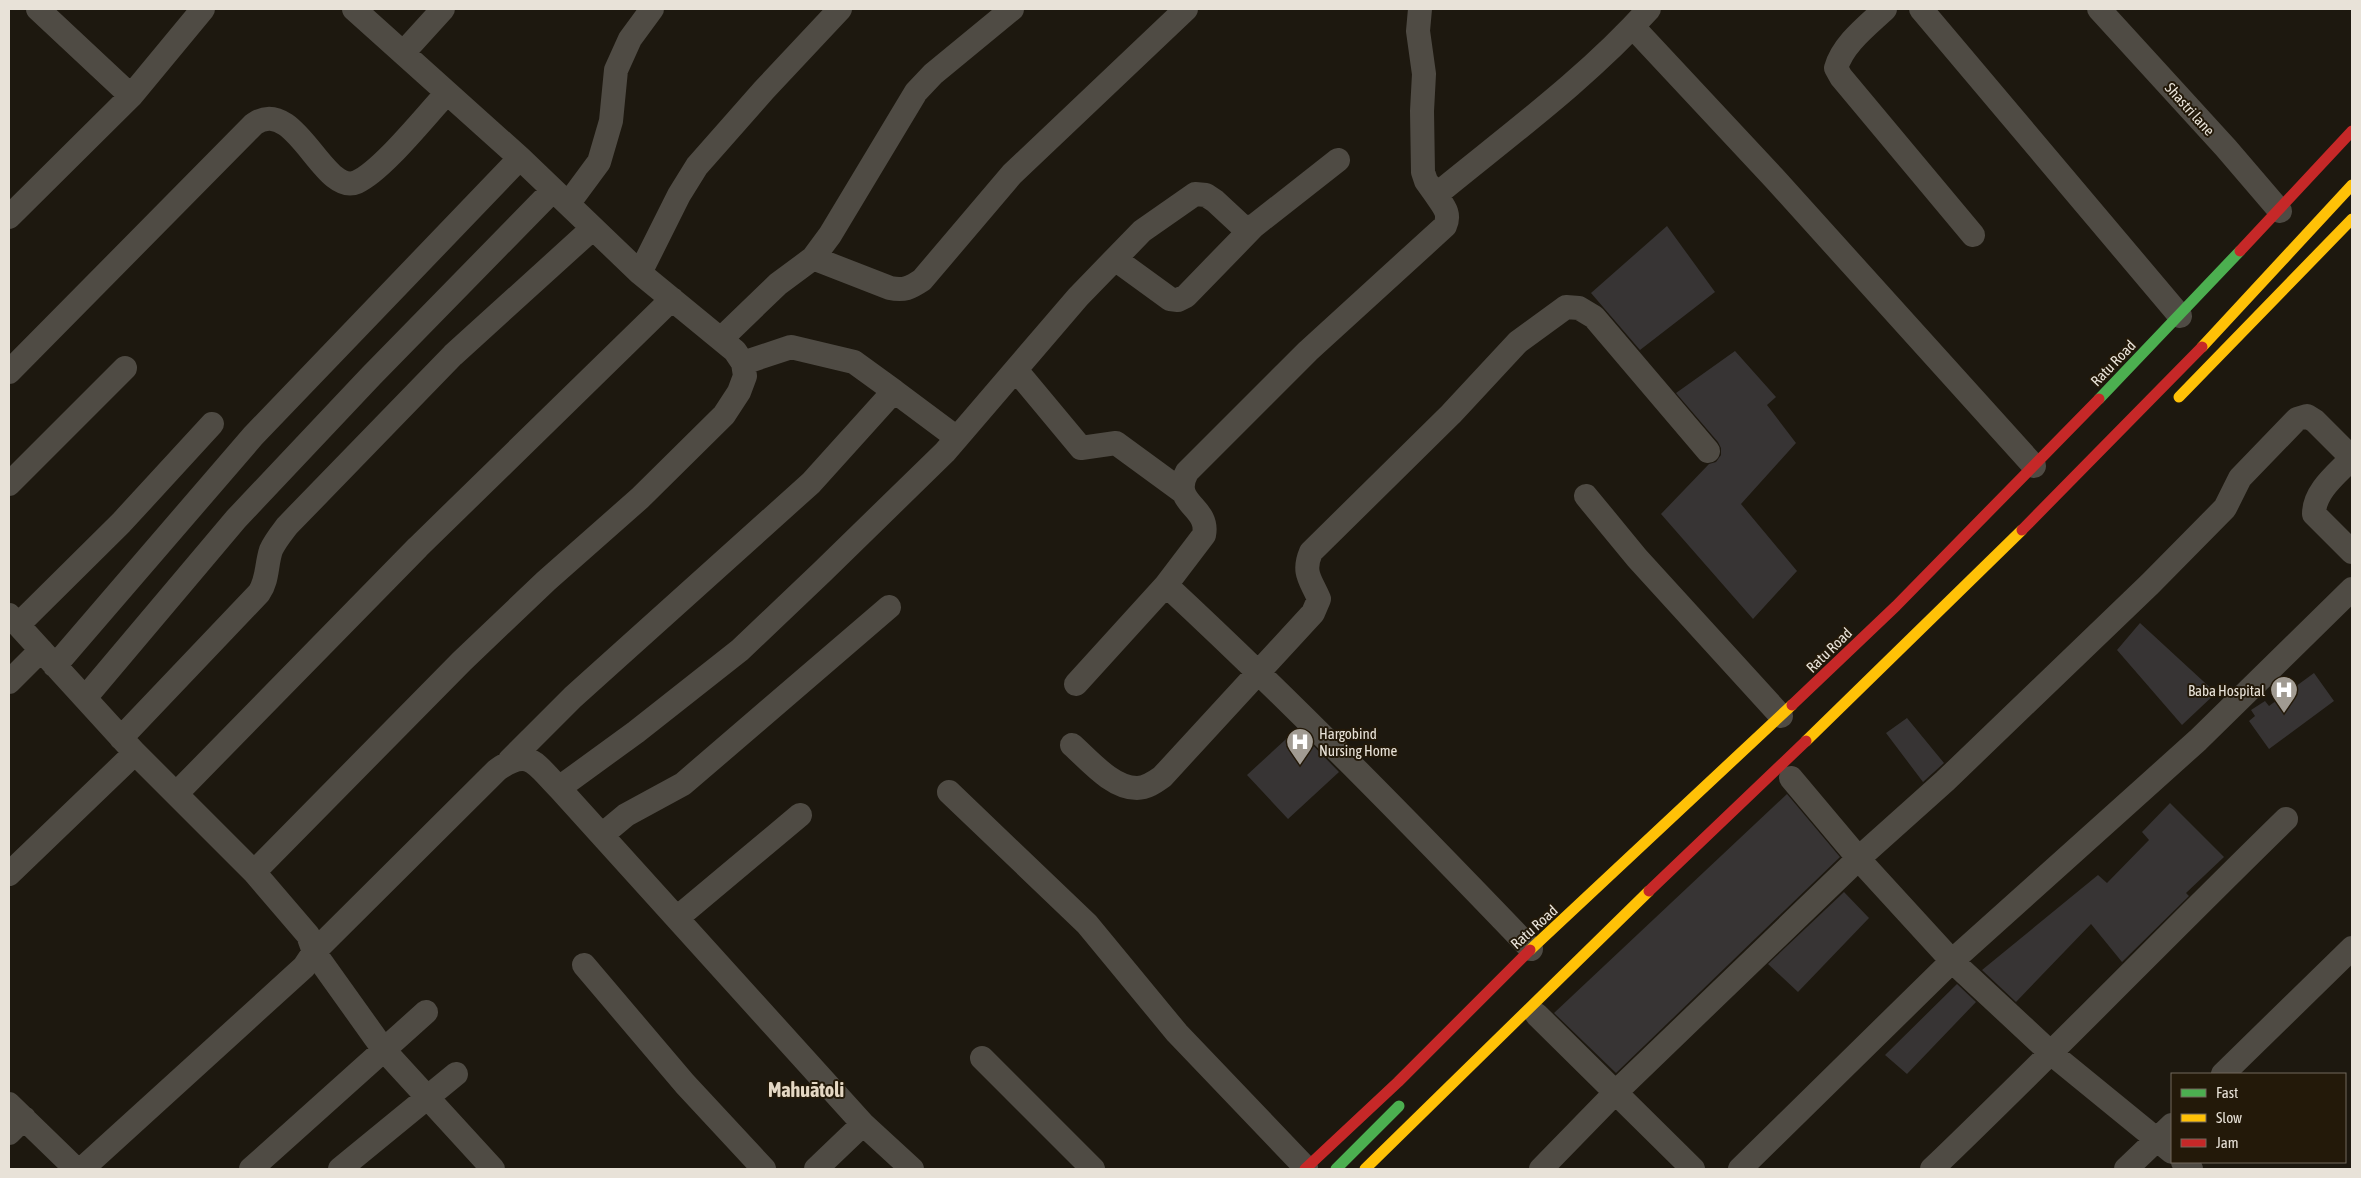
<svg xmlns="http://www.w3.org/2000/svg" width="2361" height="1178" font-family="'Asap Condensed',sans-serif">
	<rect width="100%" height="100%" fill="#1d180f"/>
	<path fill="#373434" d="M1667 226 1715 292 1640 350 1591 293Z
		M1735 351 1776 397 1767 405 1796 443 1741 504 1797 571 1753 619 1661 514 1709 464 1716 462 1721 455V448L1718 442 1676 393Z
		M2140 623 2216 693 2182 725 2117 650Z
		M2314 673 2334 701 2269 749 2249 721 2255 716 2251 710 2265 701 2269 706Z
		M1907 718 1944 763 1923 782 1886 733Z
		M1297 729 1339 772 1288 819 1247 775Z
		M1787 794 1840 857 1616 1073 1554 1013Z
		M2170 803 2224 857 2186 893 2189 896 2122 962 2091 924 2016 1002 1982 970 2098 875 2107 883 2149 840 2142 832Z
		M1844 892 1869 918 1798 992 1768 964Z
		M1957 984 1976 1002 1907 1074 1885 1055Z"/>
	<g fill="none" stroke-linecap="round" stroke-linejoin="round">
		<path stroke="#4f4b44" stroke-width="24" d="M38 9 131 96
			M1420 9 1418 31 1424 74 1422 111 1423 172 1426 181 1436 195
			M1885 9C1867 26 1843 44 1836 68L1841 77 1973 235
			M1921 9 2180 316
			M2099 9 2226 148 2280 211
			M1633 27 1774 178 2034 466
			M403 53 443 9
			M568 204 599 162 611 121 616 70 630 39 652 9
			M9 217 131 96 203 9
			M813 258 890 288C904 291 910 288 922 280L1012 174 1186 9
			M1115 259 1170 299 1178 300 1186 296 1254 226
			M640 273 679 195 697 166 764 90 840 9
			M721 339 778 284 813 258 830 235 916 92 933 74 1012 9
			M1016 370 1081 448 1116 443 1183 492
			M9 372 254 124C296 95 323 197 357 182 383 170 426 115 447 93
			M894 391 957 438
			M2352 458C2337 474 2314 491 2314 514L2352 552
			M9 484 125 368
			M1586 496 1637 558 1781 716
			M9 615 135 753 254 872 308 935 314 952 304 967 82 1169
			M18 625 121 523 212 424
			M55 666 253 436 520 158
			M9 682 41 650
			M1076 684 1166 585
			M85 698 236 519 371 376 553 190
			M121 738 259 593C268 580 266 565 271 550 275 541 281 534 287 526L453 355 593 228
			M1072 745C1089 760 1112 788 1137 788 1147 788 1155 782 1162 777L1313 613 1319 599C1311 580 1302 573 1311 552L1451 414 1518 342 1566 307 1579 308 1594 317 1708 451
			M510 760 573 697 811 483 894 391 854 362 791 347 743 363
			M1791 778 1865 866 1952 961 2052 1054 2172 1152
			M559 788 636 732 740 650 822 572 945 452 1078 297 1142 231 1195 194 1206 195 1215 201 1243 227 1254 226 1338 160
			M949 792 1087 924 1177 1033 1306 1168
			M176 794 418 547 672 299
			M602 835 626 815 683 784 889 607
			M254 872 462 661 546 581 640 498 724 415 739 392 745 376 743 363 735 351 640 273 520 158 354 9
			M9 874 135 753
			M677 918 800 815
			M1531 949C1412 825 1292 702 1166 585L1204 535C1210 506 1170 504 1187 472L1308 351 1445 226C1451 213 1443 206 1436 195 1509 135 1586 79 1649 9
			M584 965 685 1084 764 1169
			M1537 1015 1693 1169
			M982 1058 1093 1169
			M2223 1074 2352 948
			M9 1104 76 1169
			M9 1133 24 1118
			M2183 1162 2191 1169
			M251 1169 426 1012
			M340 1169 456 1074
			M493 1169 384 1050 314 952 497 770C530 747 535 764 559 788L863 1124 912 1169
			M816 1169 863 1124
			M1541 1169 1616 1092 1859 858 1945 781 2150 584 2225 508 2240 478 2297 419 2307 416 2315 421 2352 458
			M1740 1169 1952 961 2198 740 2352 589
			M1932 1169C2052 1054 2167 935 2286 819
			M2126 1169 2172 1125"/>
		<path stroke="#4caf50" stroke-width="11" d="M2099 399 2240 251
			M1336 1169 1399 1106"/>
		<path stroke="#ffc107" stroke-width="11" d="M2202 347 2352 185
			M2179 397 2352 219
			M1806 741 2022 530
			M1530 950 1792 705
			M1365 1169 1649 891"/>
		<path stroke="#c62828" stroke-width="11" d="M2240 251 2352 131
			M2022 530 2202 347
			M1792 705 1896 606 2099 399
			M1649 891 1806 741
			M1305 1169 1398 1082 1530 950"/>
	</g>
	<defs>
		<symbol id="hospital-pin" viewBox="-11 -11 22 30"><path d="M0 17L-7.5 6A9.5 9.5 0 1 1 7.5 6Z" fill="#a19b92" stroke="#231909"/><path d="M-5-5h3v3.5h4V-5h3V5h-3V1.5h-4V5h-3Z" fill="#fff"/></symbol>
	</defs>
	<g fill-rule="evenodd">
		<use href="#hospital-pin" x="2268" y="674" width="32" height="43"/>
		<use href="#hospital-pin" x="1284" y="726" width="32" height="43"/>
	</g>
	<g text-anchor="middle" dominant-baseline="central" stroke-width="4" stroke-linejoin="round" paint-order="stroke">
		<g font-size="15" fill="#e8e2d8" stroke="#231909">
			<text transform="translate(2190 109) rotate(48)">Shastri lane</text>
			<text transform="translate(2113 363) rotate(-46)">Ratu Road</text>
			<text transform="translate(1829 650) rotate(-44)">Ratu Road</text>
			<text transform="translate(1534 927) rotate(-42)">Ratu Road</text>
		</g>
		<g font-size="15" fill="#e8e2d8" stroke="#231909" text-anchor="end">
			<text x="2265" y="690">Baba Hospital</text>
			<text x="1319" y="733" text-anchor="start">Hargobind<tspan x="1319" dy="17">Nursing Home</tspan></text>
		</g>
		<g font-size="20" font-weight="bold" fill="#e5d8c4" stroke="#231909">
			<text x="806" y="1089">Mahuātoli</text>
		</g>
	</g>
	<rect width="2361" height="1178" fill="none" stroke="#e8e2d8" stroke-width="20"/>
	<rect x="2171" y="1073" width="175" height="90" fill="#231909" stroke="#72695c"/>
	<rect x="2181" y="1089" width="25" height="8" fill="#4caf50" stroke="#72695c"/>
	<text x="2216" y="1098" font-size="15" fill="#e8e2d8">Fast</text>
	<rect x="2181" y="1114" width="25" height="8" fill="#ffc107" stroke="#72695c"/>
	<text x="2216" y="1123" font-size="15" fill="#e8e2d8">Slow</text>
	<rect x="2181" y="1139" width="25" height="8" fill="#c62828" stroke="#72695c"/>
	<text x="2216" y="1148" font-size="15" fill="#e8e2d8">Jam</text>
</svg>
